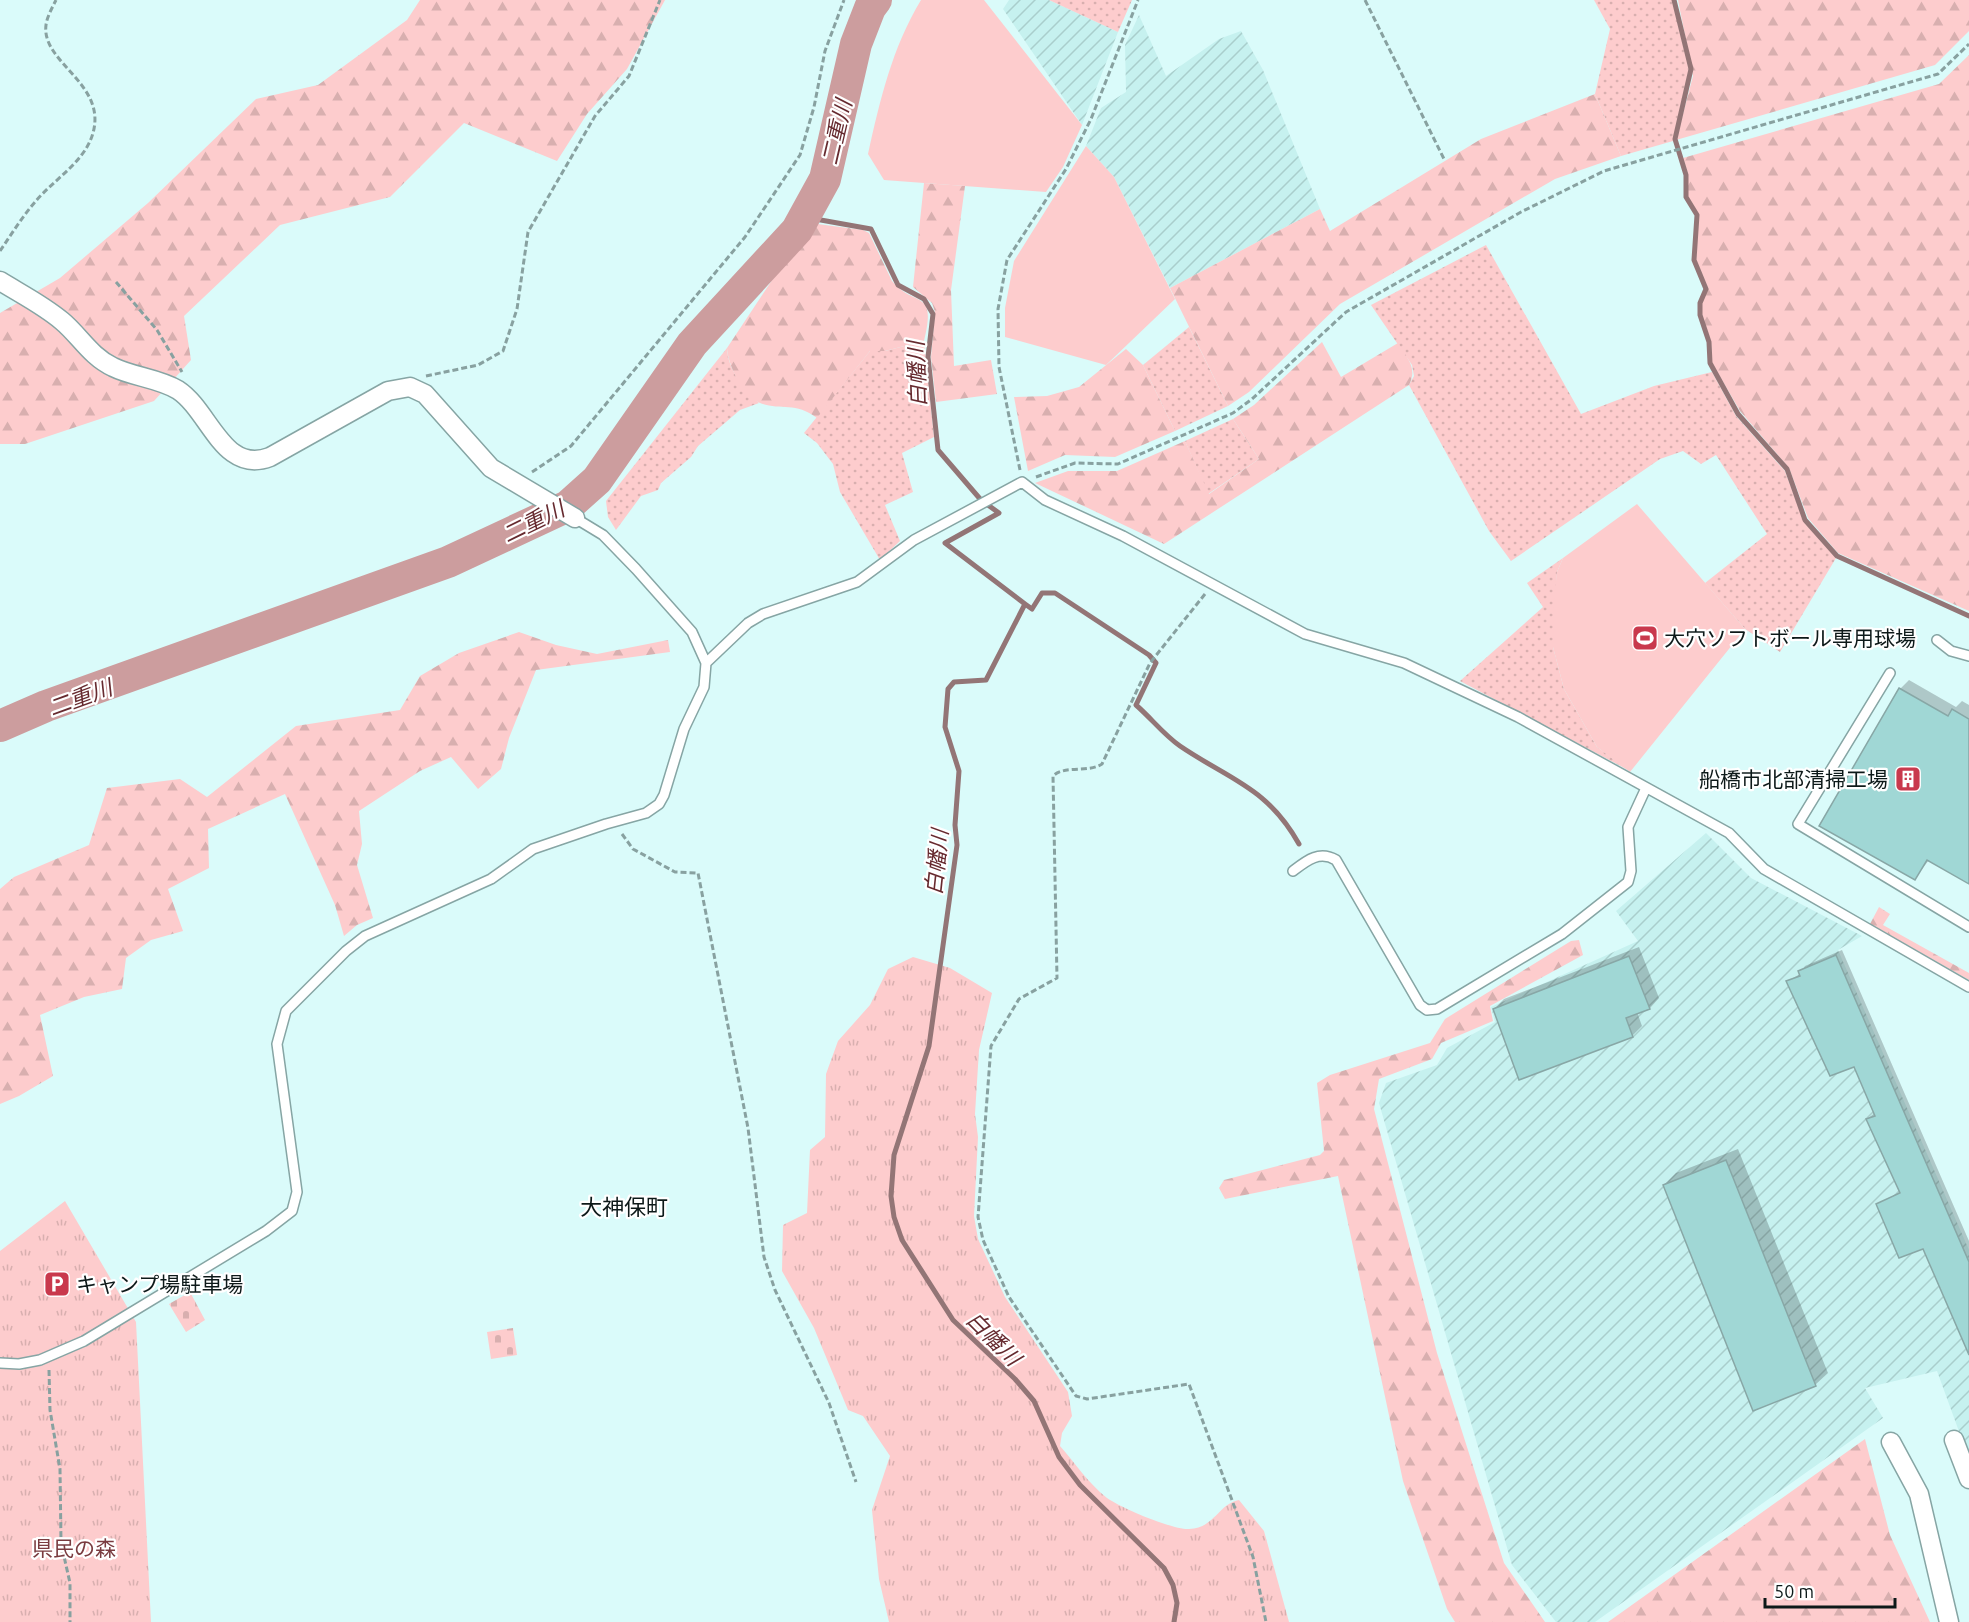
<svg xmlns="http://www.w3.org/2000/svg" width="1969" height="1622" font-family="Ubuntu,'Noto Sans JP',sans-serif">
	<defs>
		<pattern id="industrial-furrows" width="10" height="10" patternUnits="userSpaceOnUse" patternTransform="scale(1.5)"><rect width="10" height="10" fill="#c6f1ef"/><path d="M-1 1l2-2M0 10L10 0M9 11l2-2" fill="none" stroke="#a9cecc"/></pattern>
		<pattern id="grass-dots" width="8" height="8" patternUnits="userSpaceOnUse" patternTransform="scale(1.5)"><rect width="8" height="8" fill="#fdcccd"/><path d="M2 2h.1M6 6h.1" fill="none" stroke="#d8afaf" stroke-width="1.8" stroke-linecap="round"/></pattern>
		<pattern id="forest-firs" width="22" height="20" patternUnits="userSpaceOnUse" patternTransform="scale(1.5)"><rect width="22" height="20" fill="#fdcccd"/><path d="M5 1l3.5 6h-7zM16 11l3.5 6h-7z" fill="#d8afaf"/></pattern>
		<pattern id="cemetery-stones" width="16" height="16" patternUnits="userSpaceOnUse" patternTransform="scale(1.5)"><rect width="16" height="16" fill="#fdcccd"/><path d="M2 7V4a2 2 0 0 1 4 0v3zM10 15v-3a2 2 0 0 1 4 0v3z" fill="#d8afaf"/></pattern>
		<pattern id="park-tufts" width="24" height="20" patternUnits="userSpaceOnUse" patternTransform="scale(1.5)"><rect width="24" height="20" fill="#fdcccd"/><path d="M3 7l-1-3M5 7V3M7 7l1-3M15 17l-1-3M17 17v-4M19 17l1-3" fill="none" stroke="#d8afaf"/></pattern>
	</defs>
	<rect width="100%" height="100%" fill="#dafbfa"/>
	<path fill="url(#industrial-furrows)" d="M1009 0H1049L1118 32 1082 125 1003 9Z
		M1139 15 1166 76 1219 39 1241 31 1263 70 1320 209 1170 288 1114 177 1086 146 1101 108 1126 92 1125 45Z
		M1706 833 1751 878 1862 936 1838 950 1969 1250V1459L1937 1371 1865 1388 1883 1418 1595 1622H1556L1512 1565 1379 1103 1386 1083 1437 1065 1447 1048 1495 1022 1491 1007 1638 941 1616 911Z"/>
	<path fill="url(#grass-dots)" d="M1049 0H1132L1118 32Z
		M1594 0H1672L1689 69 1673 141 1621 156 1595 94 1610 29Z
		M1486 245 1581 414 1654 386 1712 372 1736 416 1785 471 1804 522 1836 558 1780 652 1745 629 1705 583 1767 534 1716 455 1701 464 1683 451 1660 459 1511 561 1489 531 1409 385 1414 376 1412 365 1371 305Z
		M1189 327 1228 406 1175 431 1143 365Z
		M924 341 934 437 902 453 913 492 885 505 900 541 880 560 840 492 833 464 817 443 804 433 870 351H885Z
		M727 348C728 370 743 388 759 403L740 410 698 446 691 457 661 483 658 490 641 496 616 530 608 517 606 501Z
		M1233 419 1259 459 1208 494 1185 441Z
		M1563 558 1557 572 1553 647 1564 689 1597 747 1630 771 1460 681 1543 607 1527 583Z"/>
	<path fill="url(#forest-firs)" d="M420 0H665L627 69 587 114 557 161 464 123 390 197 280 225 184 316 191 360 154 401 25 444H0V313L60 278 148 203 256 99 318 85 407 20Z
		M1678 0H1969V31L1935 65 1676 140 1693 76Z
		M1969 55V611L1838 553 1808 518 1789 468 1740 411 1712 363 1711 342 1702 315 1701 304 1708 288 1696 260 1698 215 1688 197V174L1683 158 1939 84Z
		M1595 94 1621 156 1555 179 1340 304 1249 392 1228 406 1170 288 1320 209 1330 231 1481 139Z
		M924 183 965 186 951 290 954 366 991 360 997 394 936 402 931 357 935 312 932 303 913 287Z
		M810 223 863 230 869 233 892 281C915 309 937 287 924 341L885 351H870L817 418C795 401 780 411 760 403 742 395 728 365 727 348Z
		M1322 342 1341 377 1398 343C1407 358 1418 368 1409 385L1164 544 1035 483 1068 471H1117L1185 441 1209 494 1259 459 1233 419 1254 405Z
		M1126 349 1143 365 1175 431 1115 457 1065 455 1028 471 1014 397 1047 396 1079 387Z
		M519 632 556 645 597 654 668 640 670 652 536 670 509 738 501 769 478 789 451 757 420 771 359 811 362 844 357 865 373 918 357 925 344 936 335 905 285 794 208 829 209 868 168 889 183 931 151 940 126 958 122 989 84 997 40 1015 53 1076 19 1096 0 1104V889L14 877 89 845 107 788 180 779 207 797 296 726 400 710 420 676 459 653Z
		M1879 907 1890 914 1883 925 1969 973V980L1870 924Z
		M1579 940 1583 955 1490 1006 1493 1021 1441 1043 1432 1059 1379 1079 1374 1109 1437 1353 1504 1563 1545 1622H1455L1447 1609 1403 1481 1338 1176 1225 1199 1219 1188 1224 1180 1320 1155 1324 1151 1317 1083 1330 1075 1430 1043 1445 1019 1571 941Z
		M1865 1439 1890 1535 1930 1622H1608Z"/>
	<path fill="url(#cemetery-stones)" d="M190 1292 205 1320 186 1332 169 1304Z
		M513 1328 517 1355 491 1359 487 1332Z"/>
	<path fill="url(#park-tufts)" d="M913 957 950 968 992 993 979 1050 975 1114 978 1137 974 1216 978 1239 1005 1297 1068 1392 1072 1416 1062 1433 1060 1446C1075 1463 1089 1484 1107 1498 1121 1508 1173 1530 1189 1529 1215 1528 1218 1504 1239 1500L1264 1531 1289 1622H889L879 1579 872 1510 890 1456 863 1416 848 1410 814 1328 782 1271 783 1225 807 1213 810 1150 825 1137 826 1074 838 1041 870 1005 888 969Z
		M65 1201 136 1322 151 1622H0V1251Z"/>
	<path fill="#fdcccd" d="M921 0H984L1082 125 1063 167 1046 192 884 180 868 154C880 100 892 48 921 0Z
		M1086 146 1114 177 1175 299 1106 365 1005 337V308L1014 261Z
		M1637 504 1745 629 1630 772 1597 747 1564 689 1553 647V608L1557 572 1563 558Z"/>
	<path fill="#0003" d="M1909 680 1956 707 1962 701 1969 705V883L1929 860 1915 878 1900 689Z
		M1639 947 1659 998 1650 1008 1637 1012 1642 1026 1632 1036 1494 1009 1504 999Z
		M1842 950 1969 1241V1351L1924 1247 1878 1205 1901 1191 1867 1119 1875 1113 1854 1065 1788 981 1800 974 1805 966Z
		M1738 1149 1828 1373 1815 1385 1664 1185 1676 1173Z"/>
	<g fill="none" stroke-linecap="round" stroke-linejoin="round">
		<path stroke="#937576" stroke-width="5" d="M1674 0 1691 69 1675 139 1686 175V197L1697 215 1694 260 1706 289 1700 303V315L1709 342 1710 363 1738 414 1787 469 1805 520 1837 556 1969 616
			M804 217 871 229 898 285 924 299 933 314 928 357 938 450 981 500 999 513 945 543 1025 604 986 680 954 682 948 689 945 727 959 771 955 825 957 845 929 1046 894 1155 891 1196 894 1217 902 1240 953 1320 1015 1379 1034 1401 1059 1457 1080 1485 1164 1568 1173 1585 1177 1603 1174 1622
			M1025 604 1032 609 1042 593H1055L1149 655 1156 663 1136 705C1151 718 1164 735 1180 746 1230 780 1267 787 1299 844"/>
		<path stroke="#cc9d9e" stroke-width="32" d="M0 726 46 706 448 562 568 506 597 480 692 344 797 230 825 179 856 44 870 8 876 0"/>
	</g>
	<path fill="#a0d7d5" stroke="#88a7a6" stroke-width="1.5" d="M1899 688 1948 716 1952 709 1969 719V884L1927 860 1915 880 1819 826Z
		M1836 955 1969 1262V1355L1923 1249 1899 1258 1876 1204 1900 1193 1866 1119 1875 1116 1854 1067 1830 1076 1786 981 1800 976 1798 971Z
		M1629 956 1650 1009 1626 1018 1633 1037 1519 1080 1493 1009Z
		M1726 1160 1816 1386 1753 1411 1663 1185Z"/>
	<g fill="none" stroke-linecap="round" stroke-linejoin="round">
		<defs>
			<path id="lane" d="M1937 640 1951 651 1969 656
				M706 663 748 623 763 614 857 582 914 540 1022 482 1045 500 1123 536 1305 634 1404 663 1518 717 1729 833 1764 869 1969 987
				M1890 673 1798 824 1969 927
				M1293 871C1306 861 1319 850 1336 860L1420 1005 1427 1010 1437 1009 1562 934 1628 882 1631 871 1628 827 1646 788
				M0 1363 19 1364 40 1360 84 1341 266 1231 292 1211 297 1192 277 1044 286 1011 346 951 365 936 491 879 533 849 606 824 646 813 659 804 664 795 684 729 704 687 706 663 692 632 636 569 603 535 575 518"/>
			<path id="street" d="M0 281C21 294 43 305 62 321 79 335 91 357 113 367 133 377 158 378 178 390 210 411 223 475 270 457L388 391 410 387 425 394 491 468 575 518
				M1954 1440 1969 1479
				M1891 1442 1919 1494 1949 1622"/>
		</defs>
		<use href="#lane" stroke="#86a5a4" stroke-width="12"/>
		<use href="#street" stroke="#86a5a4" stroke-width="21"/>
		<path stroke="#88a1a0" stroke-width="3" stroke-dasharray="6 3" stroke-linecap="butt" d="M1365 0 1445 161
			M0 251C11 235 22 217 35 202 53 180 85 162 93 133 107 83 41 63 46 25 47 17 52 8 56 0
			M116 282 157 330 182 372
			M426 376 478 365 503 351 517 309 528 232 595 116 629 76 660 0
			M1020 470 999 367 998 309 1007 260 1066 169 1091 119 1138 0
			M532 472 571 446 745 237 800 155 814 107 825 51 844 0
			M1036 477 1075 463 1118 464 1233 413 1252 399 1346 312 1521 212 1604 171 1938 74 1969 44
			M1205 594 1150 663 1102 764C1088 773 1064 765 1053 776L1057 978 1019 999 991 1046 978 1217 983 1240 1009 1297 1076 1396 1087 1399 1189 1384 1253 1557 1266 1622
			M622 834 633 849 675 872 698 873 748 1128 764 1257 775 1290 829 1403 856 1482
			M49 1370 50 1410 60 1469 61 1543 70 1583V1622"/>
		<use href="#lane" stroke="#fff" stroke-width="9"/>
		<use href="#street" stroke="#fff" stroke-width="18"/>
	</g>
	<defs>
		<symbol id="stadium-square" viewBox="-11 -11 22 22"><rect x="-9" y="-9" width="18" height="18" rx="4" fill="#c9394d" stroke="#fff"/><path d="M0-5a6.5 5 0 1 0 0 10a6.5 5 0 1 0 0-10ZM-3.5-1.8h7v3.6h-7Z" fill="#fff"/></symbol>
		<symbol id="building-square" viewBox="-11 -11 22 22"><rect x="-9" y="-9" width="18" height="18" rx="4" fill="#c9394d" stroke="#fff"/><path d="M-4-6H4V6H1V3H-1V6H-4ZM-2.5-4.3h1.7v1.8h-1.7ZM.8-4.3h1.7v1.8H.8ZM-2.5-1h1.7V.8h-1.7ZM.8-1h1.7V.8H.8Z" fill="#fff"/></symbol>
		<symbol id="parking-square" viewBox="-11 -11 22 22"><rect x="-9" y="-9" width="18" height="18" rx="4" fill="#c9394d" stroke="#fff"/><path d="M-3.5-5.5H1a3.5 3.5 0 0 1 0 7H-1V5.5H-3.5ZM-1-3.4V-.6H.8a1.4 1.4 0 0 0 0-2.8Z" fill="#fff"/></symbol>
	</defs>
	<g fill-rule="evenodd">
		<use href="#stadium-square" x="1630" y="623" width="30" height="30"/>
		<use href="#building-square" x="1893" y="764" width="30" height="30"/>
		<use href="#parking-square" x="42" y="1269" width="30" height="30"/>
	</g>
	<g text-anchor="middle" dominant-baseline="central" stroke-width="4.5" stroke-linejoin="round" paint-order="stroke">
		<g font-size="21" fill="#0d1919" stroke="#fff" text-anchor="start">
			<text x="1664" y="638">大穴ソフトボール専用球場</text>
			<text x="1888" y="779" text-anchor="end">船橋市北部清掃工場</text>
			<text x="76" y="1284">キャンプ場駐車場</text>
		</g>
		<g font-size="21" fill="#7a3c40" stroke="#fff">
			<text x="74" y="1548">県民の森</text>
		</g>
		<g font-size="22" font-style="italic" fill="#662a2f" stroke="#fff">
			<text transform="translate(836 132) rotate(-77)">二重川</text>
			<text transform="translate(916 374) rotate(-92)">白幡川</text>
			<text transform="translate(533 521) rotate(-26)">二重川</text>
			<text transform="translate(80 697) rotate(-20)">二重川</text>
			<text transform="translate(936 862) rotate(-84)">白幡川</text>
			<text transform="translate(994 1338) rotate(45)">白幡川</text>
		</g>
		<g font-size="22" fill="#0d1919" stroke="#fff">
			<text x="624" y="1206">大神保町</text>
		</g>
	</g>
	<path d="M1765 1598v9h130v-9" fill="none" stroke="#0d1919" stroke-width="3"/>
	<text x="1774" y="1598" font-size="18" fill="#0d1919" stroke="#ffffff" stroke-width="4.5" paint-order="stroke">50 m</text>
</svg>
